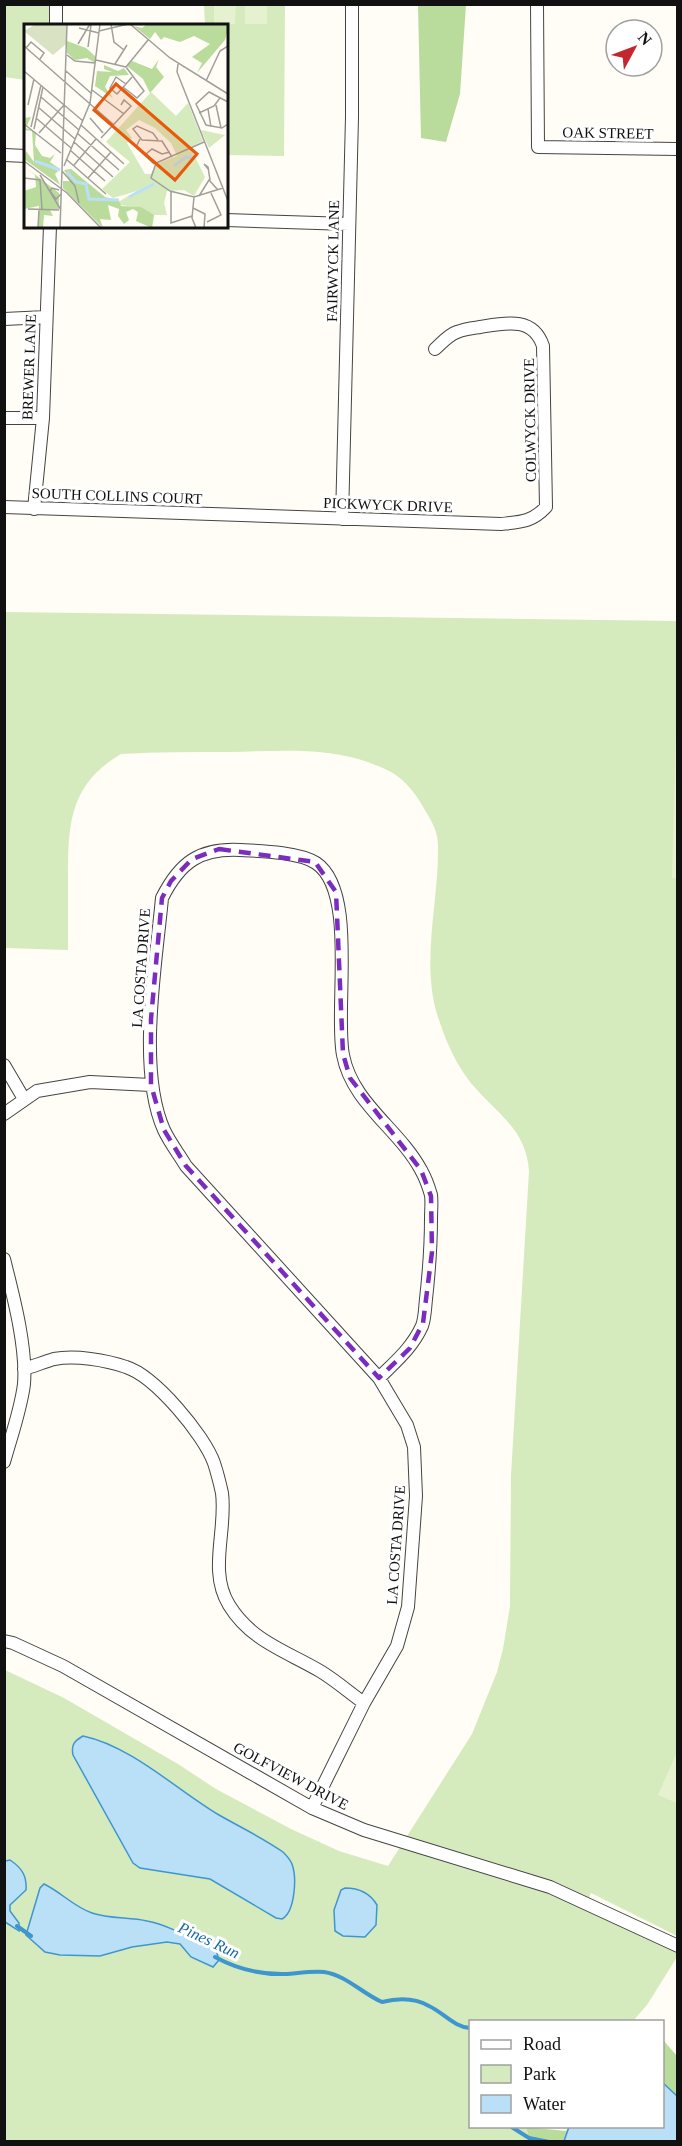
<svg xmlns="http://www.w3.org/2000/svg" width="682" height="2146" font-family="'Times New Roman',serif">
	<rect width="100%" height="100%" fill="#fffdf5"/>
	<path fill="#d5ebbd" d="M4 5H54L55 25 26 26 25 80 5 77Z
		M204 5H285L284 156 227 155 226 26 205 25Z
		M5 612 677 621V1936L591 1893 587 1903 677 1946V1957L647 2005 633 2021 470 2022V2126L526 2127 530 2141H5V1670L64 1698 178 1764 216 1789 291 1829 339 1851 388 1866 472 1734 497 1672 503 1649 510 1606 511 1475 529 1171C526 1124 489 1110 465 1075 452 1056 444 1036 437 1014 421 961 439 900 438 846 438 833 433 823 426 812 418 797 406 780 391 772 339 745 285 751 230 752 194 752 157 752 121 754 70 784 68 823 68 876 68 901 68 925 68 950L5 948Z"/>
	<path fill="#b9dc9c" d="M418 5H466L460 94 446 142 421 138Z
		M663 2040 677 2056V2141H530L526 2127 566 2131 569 2126H662Z"/>
	<path fill="#e6f2cf" d="M214 5H236L235 24H214Z
		M245 5H267V24H245Z
		M677 692 678 878H672Z
		M677 1752 678 1803H677L658 1795Z"/>
	<path fill="#b9e0f7" stroke="#3f96cf" stroke-width="1.5" d="M83 1736C131 1746 177 1790 219 1815 240 1827 263 1838 283 1852 287 1856 290 1859 292 1864 297 1878 295 1912 282 1919L276 1918 210 1879 140 1868 133 1863 73 1755C71 1745 74 1741 83 1736Z
		M10 1860C22 1868 27 1876 26 1890L10 1905V1911L19 1923V1931L5 1922V1861Z
		M44 1884C61 1892 74 1907 92 1913 109 1919 130 1917 147 1921 172 1926 193 1940 216 1950L219 1960 213 1967 191 1957 180 1944 167 1942 132 1947 100 1956 60 1955 45 1952 26 1935 40 1888Z
		M345 1888C358 1888 370 1893 377 1905L376 1925 365 1937 343 1936 335 1931 334 1910 341 1890Z
		M663 2083 677 2096V2141H564L569 2127 662 2126Z"/>
	<g fill="none" stroke-linecap="round" stroke-linejoin="round">
		<path stroke="#3f96cf" stroke-width="4" d="M17 1926 31 1936
			M215 1957C237 1969 261 1975 287 1974 299 1973 312 1971 324 1972 346 1975 363 1994 382 2002 398 1998 415 1998 429 2006 444 2013 454 2027 470 2028
			M510 2126 529 2138 549 2142"/>
		<defs>
			<path id="minor" d="M537 4 538 147 678 149
				M56 26V4
				M4 155 26 156
				M226 220 349 224
				M4 319 46 317
				M4 418H43
				M4 507 501 524C521 522 532 522 546 507L543 346C533 316 505 323 480 327 473 328 464 329 457 332 448 335 442 343 435 349
				M34 509 43 418 50 226
				M342 519 352 117V4
				M4 1065 24 1099
				M4 1114 37 1091 90 1082 151 1085
				M4 1259C13 1295 27 1347 24 1384 21 1409 11 1437 4 1462
				M24 1369C34 1366 44 1362 54 1359 75 1355 106 1360 126 1367 155 1376 204 1435 214 1463 217 1472 220 1484 222 1493 227 1530 208 1571 229 1605 251 1641 286 1651 320 1671 335 1680 350 1693 364 1703
				M4 1641 13 1643 63 1666 312 1808 364 1830 550 1887 678 1946
				M312 1808 364 1703 397 1646 408 1607 416 1496 414 1447 407 1425 379 1378 186 1166C179 1154 170 1143 164 1130 137 1070 156 964 162 898 180 862 200 848 240 850 261 851 299 852 316 863 358 891 334 1009 343 1055 352 1103 399 1129 421 1170 425 1177 429 1188 431 1195 432 1202 431 1211 431 1218 431 1246 429 1272 426 1299 425 1308 425 1318 422 1326 412 1348 396 1361 379 1378"/>
		</defs>
		<use href="#minor" stroke="#444" stroke-width="14"/>
		<use href="#minor" stroke="#fff" stroke-width="12"/>
	</g>
	<path fill="none" stroke="#7b2cbf" stroke-width="4.5" stroke-dasharray="12 8" stroke-linejoin="round" d="M219 849 315 862 336 892 343 1054 350 1078 421 1170 431 1196 432 1252 423 1323 410 1348 379 1378 186 1166 164 1130 151 1085V1019L162 898 171 881 192 859Z"/>
	<g text-anchor="middle" dominant-baseline="central" stroke-width="6" stroke-linejoin="round" paint-order="stroke">
		<g font-size="15" fill="#111" stroke="#fff">
			<text transform="translate(608 133) rotate(1)">OAK STREET</text>
			<text transform="translate(333 261) rotate(-89)">FAIRWYCK LANE</text>
			<text transform="translate(29 367) rotate(-88)">BREWER LANE</text>
			<text transform="translate(530 420) rotate(-91)">COLWYCK DRIVE</text>
			<text transform="translate(117 496) rotate(2)">SOUTH COLLINS COURT</text>
			<text transform="translate(388 505) rotate(2)">PICKWYCK DRIVE</text>
			<text transform="translate(141 968) rotate(-86)">LA COSTA DRIVE</text>
			<text transform="translate(396 1545) rotate(-86)">LA COSTA DRIVE</text>
			<text transform="translate(291 1776) rotate(28)">GOLFVIEW DRIVE</text>
		</g>
		<g font-size="16" font-style="italic" fill="#1768a6" stroke="#fff">
			<text transform="translate(209 1940) rotate(25)">Pines Run</text>
		</g>
	</g>
	<g transform="translate(24 24)">
		<rect width="204" height="204" fill="#fffdf5"/>
		<path d="M127 68 152 92 164 79 179 117 166 123 181 153 170 172 160 166 143 167 140 179 143 191H126L111 183 96 181V177L113 167 89 174 78 165 106 138 82 118ZM115 96 131 104 147 119 153 132 132 140 127 150H121L103 119 108 114 102 106ZM177 106 201 111 185 124Z" fill="#d5ebbd" fill-rule="evenodd"/>
		<path d="M123 0H204V5L201 16 173 49 178 39 168 33 186 20 170 12 156 18 140 13 137 16 131 8 126 15 110 2 118 4ZM43 17 62 24 72 33 71 39 63 34 51 36 43 29ZM135 35 132 43 140 53 126 69 119 55 103 42 108 37 128 45ZM80 41 94 47 100 44 105 51 86 52 81 63 89 74 71 62 73 47 88 48 80 45ZM7 93 2 104 12 108 11 121 18 132 26 134 31 130 26 138 36 145 31 150 36 161 0 135 2 127 10 138 8 107 0 106V94ZM0 142 35 169V185L26 186 29 192 20 191 19 204H14L15 182 0 185V167L12 163 11 151ZM47 145 81 173 95 176 97 182 117 183 130 191 128 204 112 197 114 188 109 185 102 188 105 196 100 200 94 192 95 185 84 181 87 196 76 195 79 204 39 164V157H46L40 146Z" fill="#b9dc9c"/>
		<path d="M12 0H43L42 20 29 31 0 7Z" fill="#d9e3c4"/>
		<path fill="none" stroke="#b9e0f7" stroke-width="3" d="M11 137 36 146M150 142 162 133 170 134M43 148 52 158 62 160 65 175 95 176M105 173 130 160"/>
		<path fill="none" stroke="#a09f9a" stroke-width="1.5" d="M87 0 90 18 100 26M106 0 146 34 204 70M55 4 75 9M75 7 104 0M54 20 66 0M0 22 90 101M64 23 67 1M2 24 7 18 20 29 16 35M43 31 51 37 71 39M72 36 102 43M91 40 103 21M154 40 153 48 204 177M102 43 124 16M0 47 59 97M42 47 68 70M182 57 196 27 204 22M102 60 92 53 86 64 93 70 102 60 108 53M99 63 113 74 120 67 102 43M68 66 100 90M17 73 55 106M204 78 185 68 172 80 182 101 198 104 204 100M4 81 10 55M192 81 197 104M14 83 51 115M184 85 187 103M175 89 190 82 196 74M12 94 47 124M66 94 79 109M0 100 37 129M57 101 100 140M7 103 17 61M10 105 19 63M15 109 40 81M53 109 95 146M77 114 107 82 100 76 97 81M116 115 112 123 130 140M134 116 129 109 113 102 109 105 118 116 138 117 148 133M50 118 89 153M180 118 132 139 127 154 146 167 170 173 199 164M46 126 81 157M122 130 128 125 138 130 146 128M42 135 82 170M0 137 43 169 77 204M50 141 72 115M40 142 66 79 76 0M185 146 180 140 184 143 186 156M38 147 51 162 55 179M16 151 37 186M0 154 16 156 18 185M64 154 87 128M35 166 28 164 26 167 32 175 37 170M147 167V199L168 192M175 172 185 156 194 166M170 173 168 194 172 204M169 184 181 190 180 204M4 185 35 186M183 198 197 191 187 169M14 204 15 185M36 204 43 0"/>
		<path fill="#e8590c" fill-opacity="0.15" stroke="#e8590c" stroke-width="3" d="M92 60 173 130 151 156 70 86Z"/>
		<rect width="204" height="204" fill="none" stroke="#111" stroke-width="3"/>
	</g>
	<rect width="682" height="2146" fill="none" stroke="#111111" stroke-width="12"/>
	<rect x="469" y="2020" width="195" height="108" fill="#ffffff" stroke="#a0a0a0" stroke-width="1.5"/>
	<rect x="481" y="2040" width="30" height="9" fill="#ffffff" stroke="#a0a0a0" stroke-width="1.5"/>
	<text x="523" y="2050" font-size="18" fill="#111111">Road</text>
	<rect x="481" y="2065" width="30" height="18" fill="#d5ebbd" stroke="#a0a0a0" stroke-width="1.5"/>
	<text x="523" y="2080" font-size="18" fill="#111111">Park</text>
	<rect x="481" y="2095" width="30" height="18" fill="#b9e0f7" stroke="#a0a0a0" stroke-width="1.5"/>
	<text x="523" y="2110" font-size="18" fill="#111111">Water</text>
	<g transform="translate(634 48) rotate(49)"><circle r="28" fill="#ffffff" stroke="#a0a0a0" stroke-width="1.5"/>
	<path d="M0-4.5L10 22L0 15L-10 22Z" fill="#c4262e"/>
	<text y="-9" font-size="16" font-weight="bold" text-anchor="middle" fill="#111111">N</text>
	</g>
</svg>
